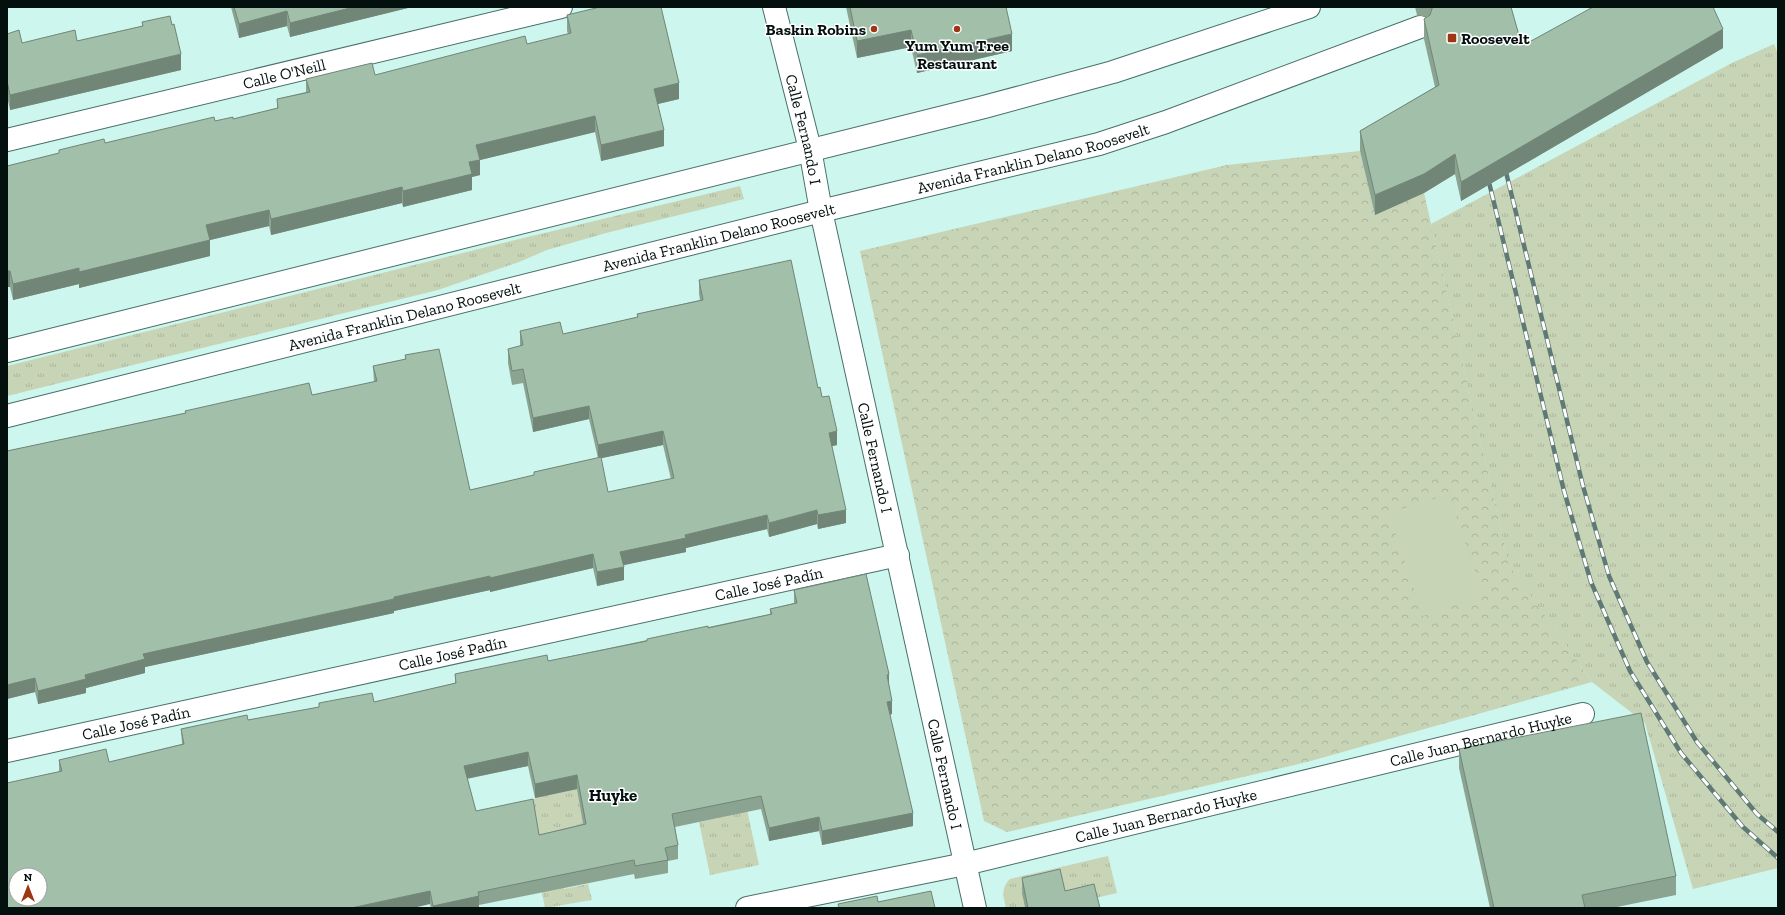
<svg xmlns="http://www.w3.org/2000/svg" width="1785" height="915" font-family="'Zilla Slab',serif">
	<defs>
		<pattern id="grass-tufts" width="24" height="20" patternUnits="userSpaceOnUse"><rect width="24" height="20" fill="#c8d4b6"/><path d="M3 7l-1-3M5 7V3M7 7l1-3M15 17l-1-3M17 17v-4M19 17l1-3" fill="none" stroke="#aab59b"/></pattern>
		<pattern id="forest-crowns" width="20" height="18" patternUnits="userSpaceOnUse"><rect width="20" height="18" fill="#c8d4b6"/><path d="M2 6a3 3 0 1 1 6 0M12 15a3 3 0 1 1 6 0" fill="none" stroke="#aab59b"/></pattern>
	</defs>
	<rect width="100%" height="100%" fill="#ccf6ee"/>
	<path fill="url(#grass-tufts)" d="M1774 44 1778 54V868L1693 889 1645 723 1592 682 1509 566 1431 224 1732 63Z
		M740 186 744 199 606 233 547 250 519 262 438 290 7 396V366L499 244Z
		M735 754 759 865 710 875 699 822 718 818 715 803Z
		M585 766 580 805 584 829 554 844 564 889 588 884 592 900 545 908 532 842 529 801 539 797Z
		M1108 856 1117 893 1065 905 1022 893 1025 908H1006C1003 896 1001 888 1010 879Z"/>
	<path fill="url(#forest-crowns)" d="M1360 151 1375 215 1424 193 1509 565 1592 682 1307 762 1007 832 984 821 860 251 1227 165Z"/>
	<path fill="#c8d4b6" d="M1449 494 1483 596 1423 616 1389 513Z"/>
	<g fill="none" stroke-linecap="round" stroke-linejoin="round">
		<defs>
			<g id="minor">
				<path id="s1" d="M774 7 810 149 821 211 975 908"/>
				<path id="s2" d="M7 140 561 7"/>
				<path id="s3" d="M7 751 898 555"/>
				<path id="s4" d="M747 908 965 864 1583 714"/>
			</g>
			<g id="major">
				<path d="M7 351 984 107 1113 72 1309 7"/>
				<path id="s5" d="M7 416 821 211 1099 144 1166 122 1420 27"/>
			</g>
		</defs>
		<use href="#minor" stroke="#496f69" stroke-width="24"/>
		<use href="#major" stroke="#496f69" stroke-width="24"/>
		<use href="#minor" stroke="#fff" stroke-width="22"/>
		<use href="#major" stroke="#fff" stroke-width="22"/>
		<defs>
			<path id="rail" d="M1504 164 1583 486 1609 576 1647 662 1697 742 1757 814 1778 832
				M1487 174 1564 491 1591 582 1630 671 1681 753 1743 827 1778 858"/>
		</defs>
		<use href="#rail" stroke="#5f7974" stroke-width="4.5"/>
		<use href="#rail" stroke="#fff" stroke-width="3" stroke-dasharray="9" stroke-linecap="butt"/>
	</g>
	<path fill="#8ba492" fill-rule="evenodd" d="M231 7H412L290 37 287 26 239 38Z
		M846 7H1006L1012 51 917 73 911 47 857 58Z
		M1415 7H1511L1522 46 1723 48 1461 201 1455 174 1424 193 1375 215 1360 151V131L1435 87 1424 39V19L1427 17 1417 15Z
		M567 15 679 99 657 104 664 146 601 161 595 132 480 160V175L472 177V190L403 207 402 203 271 235 269 226 210 240V256L79 288V284L13 300 10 287H7V166L59 153V150L105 143 215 121 233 119 277 108V99L306 92V79L375 75 527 44 568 34 567 31Z
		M142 22 181 70 10 110 7 96V34L22 43 77 41 142 26Z
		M699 280 818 388 822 397 837 445 832 446 846 523 818 529 817 524 769 537 767 529 686 548V552L623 565 624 580 597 586 593 568 490 592V590L394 611V613L145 667V673L86 688V693L38 704 35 692 7 699V451L185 413V411L312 395 374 382 373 366 405 359V355L470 490 534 475V472L598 458 589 419 533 432 523 383 512 385 508 363V349L520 346V331L563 334 637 317V314L700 300 699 294ZM663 445 671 479 608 492 601 458Z
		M794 590 889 687 892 714 890 715 913 826 822 845 819 831 769 841 761 809 675 827 678 845V859L668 861V873L635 879 634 874 479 905V908H431L430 904 59 772V760L109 762 182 744 181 729 248 720 319 707V703L374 702 455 683V674L548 661 770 614V609L794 603ZM528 766 535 798 577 789 583 824 539 835 476 811 467 779Z
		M1459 749 1676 876V895L1612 908H1490L1459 768Z
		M1022 878 1065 891 1100 908H1025L1022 893Z"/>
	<path fill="#718677" d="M354 7H412L290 37V23Z
		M287 11V26L239 38V24Z
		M1723 29V48L1461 201V182Z
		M911 30V47L857 58V41Z
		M1012 34V51L917 73V55Z
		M181 54V70L10 110V95Z
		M679 83V99L654 105V89Z
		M595 116V132L480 160V175L472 177V190L403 207V191L469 162 476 145Z
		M664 130V146L601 161V145Z
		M1455 154V174L1424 193 1375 215V195Z
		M402 187V203L271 235V219Z
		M269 210V226L210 240V256L79 288V272L206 225Z
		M79 268V284L13 300V284Z
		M7 271H10V287H7Z
		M589 406V419L533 432V418Z
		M663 431V445L598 459V445Z
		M837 431V445L829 447V433Z
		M817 510V524L769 537V523Z
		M846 510V523L818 529V515Z
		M767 515V529L686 548V552L620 566V552L685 535Z
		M593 554V568L490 592V578Z
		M624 567V580L597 586V572Z
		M490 576V590L394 611V613L145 667V673L86 688V693L38 704V691L143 654 394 597Z
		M889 674V687L887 675Z
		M35 678V692L7 699V685Z
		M892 701V714L887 715V702Z
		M528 752V766L464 779V766Z
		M577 775V789L535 798V784Z
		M913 813V826L822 845V831Z
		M819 817V831L769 841V828Z
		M430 891V904L413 908H351Z
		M479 896V908H433V906Z"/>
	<path fill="#a2bfaa" stroke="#718677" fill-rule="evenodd" d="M234 7H354L290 23 287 11 239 24Z
		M600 7H661L679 83 654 89 664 130 601 145 595 116 476 145 480 160 469 162 472 174 403 191 402 187 271 219 269 210 206 225 210 240 79 272V268L13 284 10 271H7V166L59 153V150L104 139 105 143 214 117 215 121 233 117V119L278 108 277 99 310 92 306 79 372 63 375 75 525 36 527 44 571 33 567 15Z
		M850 7H1006L1012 34 917 55 911 30 857 41Z
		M1432 7H1511L1522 46 1593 7H1713L1723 29 1461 182 1455 154 1424 174 1375 195 1360 131 1439 85 1424 19 1430 15 1432 9Z
		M170 16 172 25 174 24 181 54 10 95 7 81V34L19 30 22 43 75 30 77 41 143 26 142 22Z
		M791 260 818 388 820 387 822 397 829 396 837 431 829 433 846 510 818 515 817 510 769 523 767 515 685 535 686 538 620 552 624 567 597 572 593 554 490 578V576L394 597V599L143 654 145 659 85 675 86 679 38 691 35 678 7 685V451L186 413 185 411 309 383 312 395 377 381 373 366 406 359 405 355 439 349 470 490 534 475V472L601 457 608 492 674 478 663 431 598 445 589 406 533 418 523 369 512 371 508 349 523 345 520 331 560 322 563 334 638 317 637 314 703 300 699 280Z
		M866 574 889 674 887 675 892 701 887 702 913 813 822 831 819 817 769 828 761 796 672 814 678 845 665 848 668 860 635 866 634 860 478 892 479 896 433 906 430 891 351 908H7V783L62 771 59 760 106 749 109 762 184 744 181 729 247 715 248 720 319 707V703L372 693 374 702 456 683 455 674 547 655 548 661 647 641V639L708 626V628L772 614 770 609 797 603 794 590ZM528 752 535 784 577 775 586 824 539 835 533 799 476 811 464 766ZM16 875H40V899H16Z
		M1641 713 1676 876 1582 895 1585 908H1494L1459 749Z
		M1060 869 1065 891 1094 884 1100 908H1028L1022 878Z
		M931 891 935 908H839L838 904 877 896 878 902Z"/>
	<g fill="#9d3613" stroke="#fff" stroke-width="1.5">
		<circle cx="874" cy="29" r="4"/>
		<circle cx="957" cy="29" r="4"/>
		<rect x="1447" y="33" width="10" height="10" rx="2"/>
	</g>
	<g text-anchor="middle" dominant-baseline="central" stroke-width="3" stroke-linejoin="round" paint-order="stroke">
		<g font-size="16" font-weight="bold" fill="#03100e" stroke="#fff" text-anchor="end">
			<text x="866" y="29">Baskin Robins</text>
			<text x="1461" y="38" text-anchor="start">Roosevelt</text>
			<text x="957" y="45" text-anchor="middle">Yum Yum Tree<tspan x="957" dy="18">Restaurant</tspan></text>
		</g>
		<g font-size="16" fill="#03100e" stroke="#fff">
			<text stroke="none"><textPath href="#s2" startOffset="285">Calle O'Neill</textPath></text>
			<text stroke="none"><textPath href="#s1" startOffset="126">Calle Fernando I</textPath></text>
			<text stroke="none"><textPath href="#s5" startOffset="1058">Avenida Franklin Delano Roosevelt</textPath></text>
			<text stroke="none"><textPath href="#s5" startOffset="734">Avenida Franklin Delano Roosevelt</textPath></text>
			<text stroke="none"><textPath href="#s5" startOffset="410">Avenida Franklin Delano Roosevelt</textPath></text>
			<text stroke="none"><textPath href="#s1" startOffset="462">Calle Fernando I</textPath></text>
			<text stroke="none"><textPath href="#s3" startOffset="780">Calle José Padín</textPath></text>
			<text stroke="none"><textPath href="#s3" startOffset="456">Calle José Padín</textPath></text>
			<text stroke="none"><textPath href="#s3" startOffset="132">Calle José Padín</textPath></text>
			<text stroke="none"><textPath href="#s4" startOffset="753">Calle Juan Bernardo Huyke</textPath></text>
			<text stroke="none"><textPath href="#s1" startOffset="786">Calle Fernando I</textPath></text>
			<text stroke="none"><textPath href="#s4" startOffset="429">Calle Juan Bernardo Huyke</textPath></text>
		</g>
		<g font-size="17" font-weight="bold" fill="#03100e" stroke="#fff">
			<text x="613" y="795">Huyke</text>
		</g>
	</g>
	<rect width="1785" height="915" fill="none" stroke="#03100e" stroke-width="16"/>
	<g transform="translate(28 887)"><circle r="19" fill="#ffffff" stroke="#9a9f9f"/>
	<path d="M0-3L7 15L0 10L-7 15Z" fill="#9d3613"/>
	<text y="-6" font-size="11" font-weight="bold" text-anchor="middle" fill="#03100e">N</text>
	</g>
</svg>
